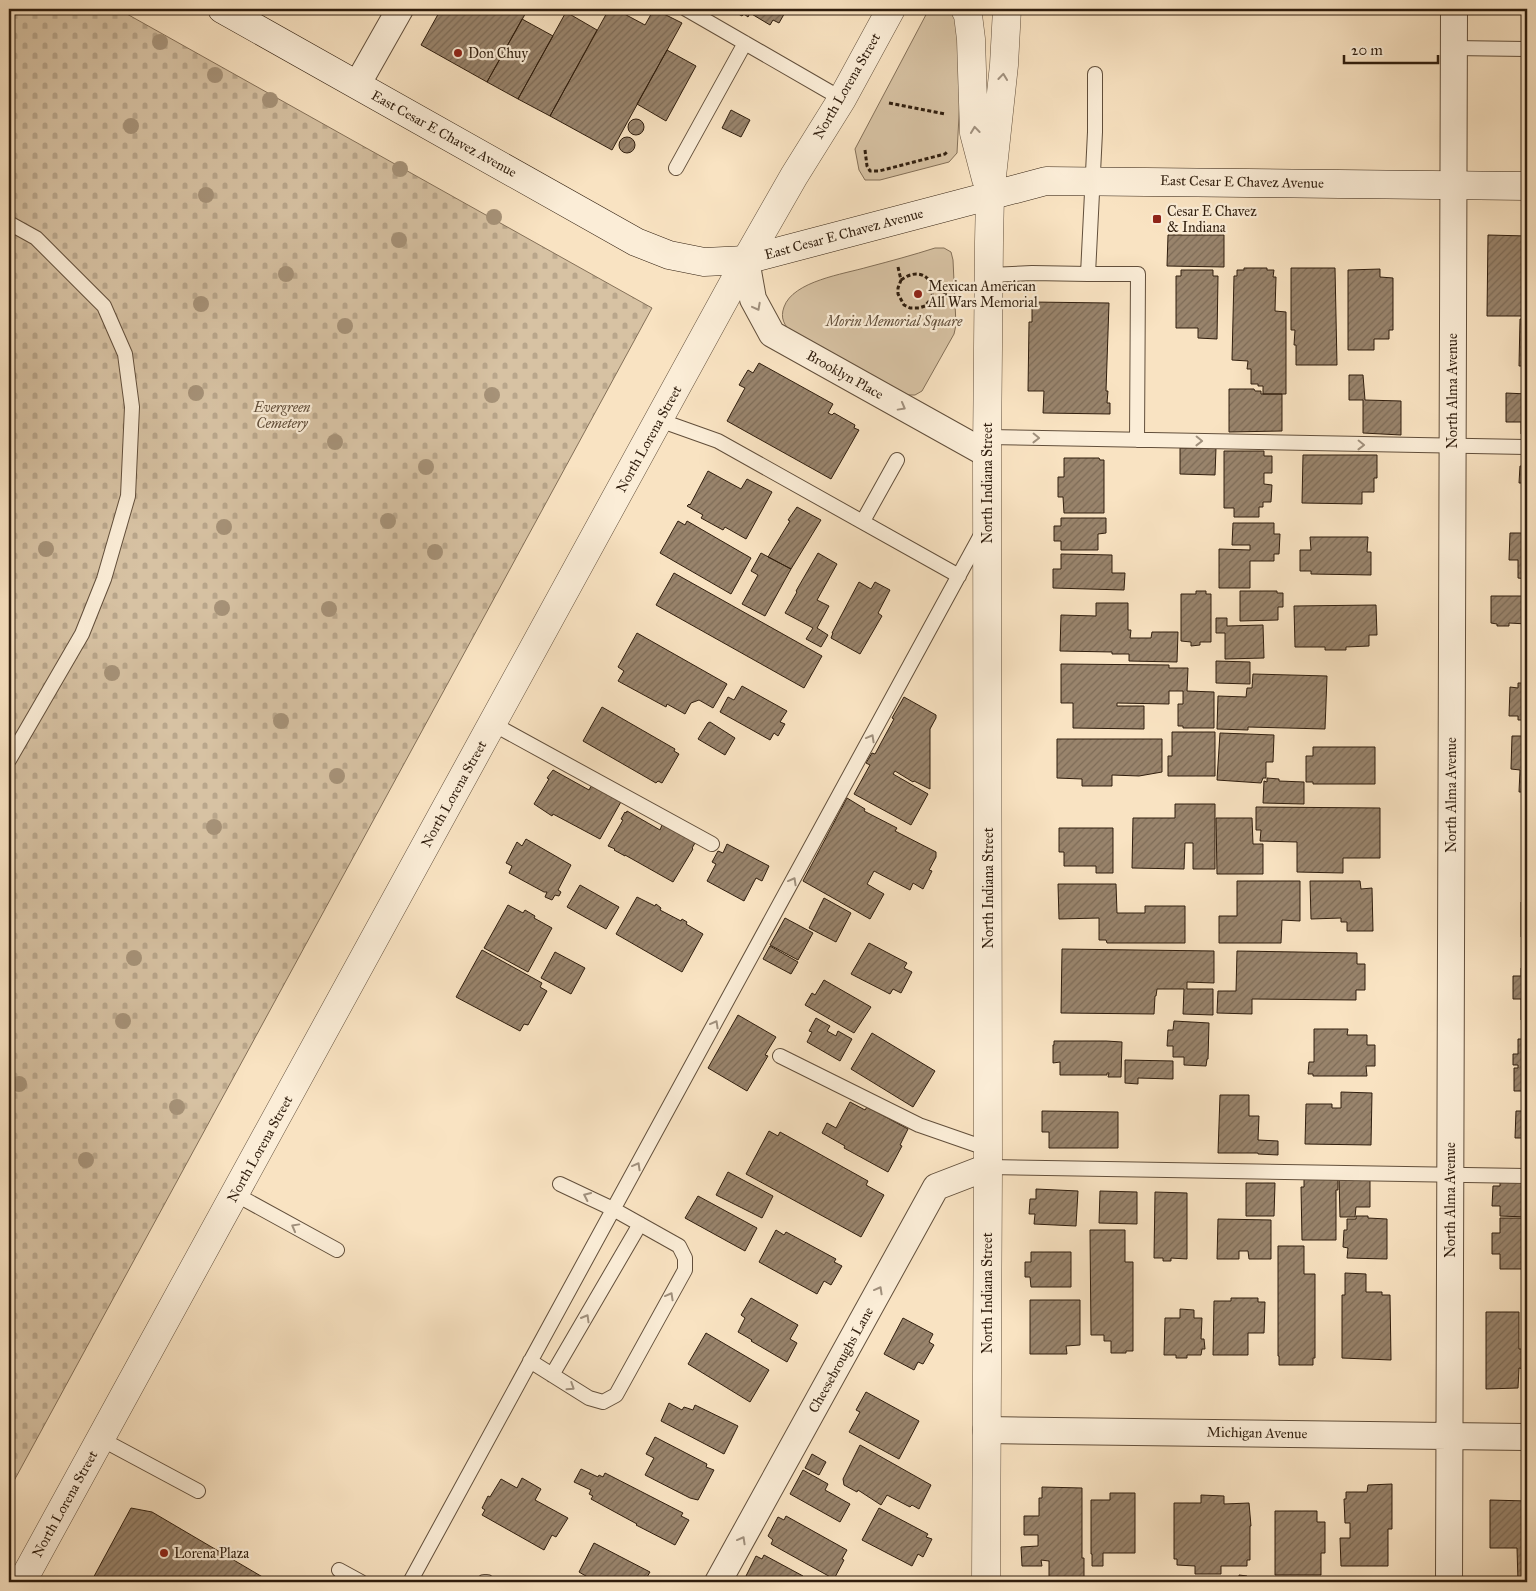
<svg xmlns="http://www.w3.org/2000/svg" width="1536" height="1591" font-family="'IM FELL Great Primer',serif">
	<defs>
		<pattern id="cemetery-stones" width="16" height="16" patternUnits="userSpaceOnUse" patternTransform="scale(1.25)"><rect width="16" height="16" fill="#d7c2a3"/><path d="M2 7V4a2 2 0 0 1 4 0v3zM10 15v-3a2 2 0 0 1 4 0v3z" fill="#b9a68b"/></pattern>
		<pattern id="building-hatch" width="6" height="6" patternUnits="userSpaceOnUse" patternTransform="scale(1.25)"><rect width="6" height="6" fill="#99846c"/><path d="M-1 1l2-2M0 6l6-6M5 7l2-2" fill="none" stroke="#7d6b57"/></pattern>
	</defs>
	<rect width="100%" height="100%" fill="#f9e3c2"/>
	<filter id="stains"><feTurbulence type="fractalNoise" baseFrequency=".004" numOctaves="4"/><feColorMatrix values="0 0 0 0 .2 0 0 0 0 .09 0 0 0 0 .02 0 0 0 .5 -.17"/></filter>
	<radialGradient id="worn" r=".72"><stop offset=".6" stop-color="#630" stop-opacity="0"/><stop offset="1" stop-color="#630" stop-opacity=".3"/></radialGradient>
	<path fill="#d7c2a3" stroke="#847058" d="M929 9H953L964 22 957 153 949 162 880 180H865L859 170 855 149Z
		M935 248H944L951 252 953 260 956 325 954 334 922 391 915 395H907L792 333C784 325 780 318 784 307 793 281 844 274 868 267 891 261 913 255 935 248Z"/>
	<path fill="url(#cemetery-stones)" stroke="#847058" d="M9 9H118L652 308 9 1490Z"/>
	<path fill="url(#building-hatch)" stroke="#301e0e" d="M441 9H528L487 82 421 45Z
		M609 9H615L645 25 654 9 682 23 612 150 550 116Z
		M729 9H787L779 23 773 20 770 25 750 13 748 17 744 14 742 16Z
		M566 12 597 30 550 116 518 99Z
		M522 19 553 36 518 99 487 82Z
		M667 50 696 66 666 121 637 104Z
		M731 110 750 120 741 137 722 128Z
		M628 127a8 8 0 1 1 16 0a8 8 0 1 1-16 0Z
		M619 145a8 8 0 1 1 16 0a8 8 0 1 1-16 0Z
		M1168 235H1224V267L1167 266Z
		M1488 235 1527 236V316H1487Z
		M1244 268H1267V270H1274L1273 277H1276L1275 311 1286 312V394H1263V386H1258V384H1251V369H1247L1248 361 1232 360 1234 276H1237V270H1244Z
		M1291 268H1335L1337 365H1296V345H1294L1295 330H1291Z
		M1380 269V277L1393 278V330H1389V339H1374V350H1348V270Z
		M1181 270H1213V276H1218L1217 339 1198 338V328H1176V276H1181Z
		M1032 302 1109 303 1106 391H1108L1107 403H1110V414L1043 413 1044 391H1028L1029 322H1032Z
		M1520 319H1527V366H1519Z
		M759 363 833 404 828 413 832 415 834 413 855 425 854 428 859 430 831 479 727 421 745 388 739 385 748 370 753 373Z
		M1349 375H1363L1365 400 1401 401V435L1363 433V400H1349Z
		M1229 389H1254L1255 391H1261V394H1282V431L1229 432Z
		M1506 393 1527 394V434H1521V422H1506Z
		M1180 448H1216L1215 475 1180 474Z
		M1224 451H1264V456H1272V473H1264V484L1272 485 1271 502H1263V507H1259V517H1234V508H1224Z
		M1303 455H1377V478H1374V492H1362V504L1302 503Z
		M1527 457V495H1526V483H1519L1520 466H1527Z
		M1064 458H1099L1100 460H1104V513H1064L1063 497H1058V477H1064Z
		M708 471 741 489 747 479 772 492 746 539 725 527 723 530 701 518 703 515 687 506 689 504 690 505Z
		M797 507 821 520 791 569 768 557 790 521 788 520Z
		M1061 518H1106V533L1098 534V550H1061V541H1054V526H1061Z
		M678 521 685 525 687 521 751 558 731 594 660 553Z
		M1233 523H1274V534H1280L1279 554H1274V561H1250V588H1219V549L1250 550V545H1232Z
		M1510 533H1527V579L1518 578V560H1509Z
		M1310 537H1368L1367 552H1371V575L1311 574V571H1300V550H1311Z
		M761 553 791 569 765 616 742 604 758 575 751 571Z
		M818 553 837 564 817 600 829 606 817 628 828 635 821 647 806 639 813 628 785 613 797 592 796 591Z
		M1061 554 1112 555V573H1125L1124 590 1053 588V569H1061Z
		M674 573 822 656 804 688 656 605Z
		M859 582 871 589 875 582 890 590 878 613 882 616 860 654 831 638 833 633H832Z
		M1196 591H1206V594H1211V642H1200V645L1191 646V642L1181 641V594H1196Z
		M1240 591H1277V593H1283V607H1278V620L1240 621Z
		M1491 596H1527V624L1509 623V626H1497V624L1491 623Z
		M1096 603H1128V630H1131L1130 638H1151L1152 632H1178L1177 662 1129 661V654H1112V652L1060 651 1061 615 1096 616Z
		M1376 605 1377 635H1369V646L1346 647V650H1325V647H1295L1294 606Z
		M1216 618H1227V626L1263 625 1264 658 1225 659V633H1216Z
		M637 633 727 684 713 708 699 700 691 703 685 714 667 704 666 707 618 681 624 671 618 667Z
		M1216 661 1250 662V684L1216 683Z
		M1061 664 1169 665V668H1188L1187 691 1214 692V728H1183V726H1178V704H1183V691H1169V704L1117 703V706H1144V729L1073 728V703H1061Z
		M1253 674 1327 676 1325 729 1248 727V730L1217 729 1218 696 1246 697 1247 688H1252Z
		M1518 683H1527V720H1518V716H1509L1510 687 1518 688Z
		M742 686 787 711 780 722 785 724 778 736 774 733 770 740 720 712 728 697 734 700Z
		M904 697 936 715V718L930 729V789L914 781 913 782 895 771 893 774 928 794 911 825 854 794 870 765 866 763 872 753 875 754 894 719 892 718Z
		M602 707 675 749 674 751 679 754 662 783 658 781 656 783 583 741Z
		M710 722 735 738 725 755 698 739 708 723Z
		M1172 732H1215V776H1168V756H1172Z
		M1220 733 1274 735 1273 762H1266V778H1263L1261 783 1217 780Z
		M1512 736H1527V792H1519L1520 770 1511 769Z
		M1057 739H1162V772L1139 776 1112 775V786H1082V779L1057 778Z
		M1313 747H1375V784H1313V782H1306V756H1313Z
		M553 770 589 790 593 783 622 800 600 839 553 814 552 816 534 804 549 779 547 778Z
		M1267 778 1279 779V781L1304 782V804L1263 803 1264 781 1267 782Z
		M847 798 865 809 864 811 897 828 895 831 936 852V857L929 870 932 871 923 889 913 883 910 890 874 871 867 884 884 894 870 919 803 881Z
		M1175 804H1215V869H1193V843H1185L1184 869 1132 868 1133 818H1175Z
		M1256 807 1380 808V858H1343V873L1297 872V842L1260 841 1261 830H1256Z
		M627 811 660 830 662 825 664 826 666 823 697 840 692 848 693 849 673 882 625 855V856L614 850 615 849 608 846 623 820 621 819 625 812 626 813Z
		M1216 818H1252L1253 844H1263V874H1217Z
		M1059 828H1113V873H1096V866H1064V852H1059Z
		M526 839 571 865 558 890 561 892 559 896 555 895 552 900 545 897 547 892H544L509 873 512 866 506 863 517 842 522 846Z
		M727 844 769 866 762 881 756 878 744 901 707 881 716 864 712 862 718 851 723 853Z
		M1237 881H1300V921L1282 920 1281 943H1219V916H1237Z
		M1310 881H1360L1361 889 1372 888 1373 931H1347V922H1341V918L1311 919Z
		M1058 884H1116L1117 913H1145V906H1185V943H1107L1106 940H1099V918L1059 919Z
		M580 885 619 907 606 929 567 907Z
		M637 897 655 906 656 904 661 908 660 910 681 921 682 919 687 922 686 924 703 934 682 972 616 934Z
		M824 898 851 913 836 942 809 928Z
		M1521 902H1527V939V937H1521Z
		M508 905 523 913 525 910 535 916 534 918 552 928 528 972 484 948Z
		M785 918 813 933 798 960 770 945Z
		M869 943 907 963 904 968 912 972 901 993 893 989 890 994 851 974Z
		M770 946 798 962 791 974 763 959Z
		M1062 949 1214 951V983L1187 982V989H1213V1015L1183 1014 1184 989H1157L1156 996H1155L1154 1014 1061 1013Z
		M482 950 542 983 540 987 547 991 528 1025 524 1024 520 1031 456 997Z
		M1237 951 1357 953V964H1365V990H1356V1000L1252 999V1014L1217 1013 1218 991H1236Z
		M1526 951 1527 1020H1521V999H1513V976H1521V968L1526 965Z
		M555 952 585 968 571 994 541 978Z
		M824 980 871 1007 854 1033 805 1005 812 993 815 995Z
		M738 1015 776 1037 765 1055 768 1056 747 1091 708 1068Z
		M816 1018 830 1026 827 1031 836 1036 838 1031 852 1039 840 1061 807 1042 812 1032 809 1031Z
		M1174 1021 1209 1023 1208 1059H1207L1206 1066 1184 1065V1057H1173V1046H1167L1168 1030H1173Z
		M1314 1029H1348L1347 1035H1367V1045H1375V1066H1366L1367 1076H1313V1074H1308L1309 1062H1314Z
		M872 1033 935 1071 913 1107 851 1069Z
		M1518 1039H1527V1091H1514V1068H1518V1065H1513V1054H1518Z
		M1054 1041H1106L1122 1042 1121 1077H1108L1109 1073H1107V1075H1060V1062L1053 1063V1045H1054Z
		M1125 1060 1173 1061V1079L1138 1078V1084L1125 1083Z
		M1341 1092 1372 1093 1371 1145 1305 1144 1306 1104H1332V1108H1341Z
		M1220 1095H1249V1116H1259L1258 1140 1278 1141V1155L1258 1154V1153H1218Z
		M850 1102 865 1110 867 1107 908 1129 900 1145 902 1146 888 1172 844 1148 845 1146 822 1133 827 1123 836 1128Z
		M1524 1102H1527V1148H1523V1138H1515L1516 1111H1524Z
		M1042 1111 1118 1112V1148H1049V1132H1042Z
		M769 1131 778 1136 780 1132 868 1181 866 1185 884 1195 861 1237 746 1174Z
		M728 1172 773 1196 762 1218 716 1195Z
		M1304 1176H1338V1190H1336V1240H1302L1301 1187H1304Z
		M1339 1176H1370V1207H1356L1355 1217H1340Z
		M1500 1179H1527V1217L1500 1216V1206H1492L1493 1186H1500Z
		M1246 1183H1275L1274 1216H1246Z
		M1036 1189 1078 1191 1076 1226 1034 1224 1035 1214H1029L1030 1199H1036Z
		M1100 1191 1137 1192V1224L1099 1223Z
		M1155 1192 1187 1193V1259L1171 1258V1261H1163V1258H1154Z
		M698 1196 757 1228 745 1251 685 1218Z
		M1356 1216H1368V1218L1387 1219V1259L1347 1258 1348 1248 1343 1247 1344 1230H1347V1219H1356Z
		M1500 1218H1527V1269H1500V1254H1492V1233H1500Z
		M1218 1219 1271 1220V1259H1249L1248 1251H1239V1259H1217Z
		M776 1230 784 1235 786 1232 836 1259 834 1262 842 1266 831 1285 824 1281 817 1294 759 1262Z
		M1090 1230H1125V1262H1133V1351H1126V1353H1111V1341H1104V1335H1091Z
		M1278 1246H1304V1274H1315V1358H1313V1365H1279V1356H1278Z
		M1031 1252H1071V1287H1031L1030 1277H1025V1262H1031Z
		M1345 1273 1366 1274V1292H1382V1295H1390L1391 1360 1342 1358V1295H1345Z
		M751 1298 798 1325 790 1339 797 1343 787 1362 751 1341 752 1340 738 1332 745 1318 741 1315Z
		M1231 1298H1258V1302H1265L1264 1333H1248V1355H1213L1214 1301H1231Z
		M1030 1300H1080V1345L1066 1346 1067 1354H1030Z
		M1180 1309 1194 1310V1318H1202L1201 1339H1204L1205 1349H1202L1201 1355H1187V1358H1176V1355H1164L1165 1318H1180Z
		M1486 1312H1519V1349H1524V1369L1519 1368 1518 1388 1486 1389Z
		M903 1318 933 1334 929 1342 934 1345 923 1364 918 1362 914 1370 884 1354Z
		M706 1333 769 1370 750 1402 688 1364Z
		M866 1392 919 1421 899 1459 849 1432 860 1412 856 1410Z
		M669 1403 682 1410 684 1407 693 1410 695 1405 738 1426 724 1454 661 1421Z
		M655 1437 707 1464 706 1467 714 1470 698 1500 690 1498 645 1475 654 1458 646 1454Z
		M860 1445 931 1485 919 1509 912 1505 910 1507 887 1495 881 1505 858 1490 857 1492 844 1485 843 1479Z
		M812 1454 826 1462 819 1475 805 1468Z
		M581 1469 598 1477 599 1475 603 1477 605 1473 683 1513 681 1516 689 1520 675 1545 636 1525 637 1524 591 1499 593 1496 589 1494 591 1490 574 1482Z
		M803 1470 828 1484 825 1490 850 1504 840 1522 790 1494Z
		M522 1478 541 1489 535 1500 568 1518 556 1537 552 1535 544 1550 482 1515 485 1510 482 1508 488 1496 490 1497 501 1479 517 1488Z
		M1392 1484V1529H1388V1566H1341L1340 1538H1350V1523H1345L1344 1499H1346V1492H1367L1368 1485Z
		M1042 1487 1082 1488V1558H1084V1582H1049V1561L1041 1560 1042 1566H1022L1021 1547 1038 1546V1535H1024V1516H1039V1498H1042Z
		M1110 1493H1135V1553H1103V1566H1092V1554H1091V1500H1110Z
		M1201 1495 1224 1496V1504L1249 1503 1251 1526H1250V1560H1247V1566H1221V1574H1195V1566L1177 1565V1559H1174V1503H1201Z
		M1490 1500 1527 1501V1582H1518L1517 1548H1490Z
		M131 1508 152 1512 271 1582H91Z
		M879 1508 928 1534 926 1537 932 1539 923 1557 918 1554 912 1566 862 1540Z
		M1275 1511H1317V1522H1325V1553H1321V1575H1275Z
		M786 1516 847 1550 842 1559 844 1560 834 1579 771 1544 773 1540 768 1536 778 1517 784 1520Z
		M594 1543 650 1572 644 1582H596L579 1572Z
		M764 1555 803 1576 809 1582H750L751 1579 746 1576 756 1556 762 1559Z
		M1239 1575 1247 1576V1578L1263 1579 1262 1582H1228V1578H1239Z
		M1147 1577V1582H1115V1578Z"/>
	<g fill="none" stroke-linecap="round" stroke-linejoin="round">
		<defs>
			<path id="service" d="M686 9 842 99
				M1453 48 1527 49
				M676 168 745 43
				M9 223 36 238 104 306 125 354 132 407 128 496 104 579 82 634 9 760
				M1088 274H1138L1137 440
				M989 275 1032 273 1088 274 1095 132V74
				M659 420 718 441 959 576
				M987 437 1527 447
				M863 521 897 460
				M493 724 712 844
				M780 1056 919 1125 988 1149
				M988 1167 1527 1176
				M235 1194 337 1250
				M530 1361 589 1398 603 1402 616 1395 685 1270V1258L679 1246 613 1209 560 1184
				M552 1375 640 1224
				M101 1439 198 1491
				M339 1570 361 1582
				M410 1582 982 533
				M484 1582H487"/>
			<path id="minor" d="M357 85 400 9
				M746 260 753 299 772 334 987 454
				M986 1430 1527 1437
				M718 1582 936 1187 988 1167
				M1449 1582 1454 9"/>
			<path id="tertiary" d="M965 9 968 15 971 39 974 133 986 179
				M22 1582 746 260 794 176 842 99 891 9
				M986 1582 988 1167 987 454 989 242 990 195 1004 65 1007 9"/>
			<path id="secondary" d="M222 9 636 242 669 255 704 262 746 260 1046 181 1527 186"/>
		</defs>
		<use href="#service" stroke="#624f3b" stroke-width="16"/>
		<use href="#minor" stroke="#624f3b" stroke-width="28"/>
		<use href="#tertiary" stroke="#624f3b" stroke-width="29"/>
		<use href="#secondary" stroke="#301e0e" stroke-width="29"/>
		<path stroke="#301e0e" stroke-width="3" stroke-dasharray="4 2.5" stroke-linecap="butt" d="M889 103 945 114
			M865 150 867 166 870 171H879L945 154 948 151
			M898 267 901 280 898 288V294L904 305 910 308H919L925 306 932 298 947 294
			M901 280C918 267 935 276 932 298"/>
		<use href="#service" stroke="#fbedd7" stroke-width="14"/>
		<use href="#minor" stroke="#fbedd7" stroke-width="26"/>
		<use href="#tertiary" stroke="#fbedd7" stroke-width="28"/>
		<use href="#secondary" stroke="#fbedd7" stroke-width="28"/>
	</g>
	<g fill="#a69278">
		<circle cx="160" cy="42" r="8"/>
		<circle cx="215" cy="75" r="8"/>
		<circle cx="270" cy="100" r="8"/>
		<circle cx="131" cy="126" r="8"/>
		<circle cx="400" cy="169" r="8"/>
		<circle cx="206" cy="195" r="8"/>
		<circle cx="494" cy="217" r="8"/>
		<circle cx="399" cy="240" r="8"/>
		<circle cx="286" cy="274" r="8"/>
		<circle cx="201" cy="304" r="8"/>
		<circle cx="345" cy="326" r="8"/>
		<circle cx="196" cy="393" r="8"/>
		<circle cx="492" cy="395" r="8"/>
		<circle cx="335" cy="442" r="8"/>
		<circle cx="426" cy="467" r="8"/>
		<circle cx="388" cy="521" r="8"/>
		<circle cx="224" cy="527" r="8"/>
		<circle cx="46" cy="549" r="8"/>
		<circle cx="435" cy="552" r="8"/>
		<circle cx="222" cy="608" r="8"/>
		<circle cx="329" cy="609" r="8"/>
		<circle cx="112" cy="673" r="8"/>
		<circle cx="281" cy="721" r="8"/>
		<circle cx="337" cy="776" r="8"/>
		<circle cx="214" cy="827" r="8"/>
		<circle cx="134" cy="958" r="8"/>
		<circle cx="123" cy="1021" r="8"/>
		<circle cx="19" cy="1084" r="8"/>
		<circle cx="177" cy="1107" r="8"/>
		<circle cx="86" cy="1160" r="8"/>
	</g>
	<defs><path id="oneway-chevron" d="M-2-3.5L2.5 0L-2 3.5" fill="none" stroke-width="1.6" stroke-linecap="round" stroke-linejoin="round" transform="scale(1.25)"/></defs>
	<g stroke="#a0907d">
		<use href="#oneway-chevron" transform="translate(1003 77) rotate(-84)"/>
		<use href="#oneway-chevron" transform="translate(975 130) rotate(-96)"/>
		<use href="#oneway-chevron" transform="translate(757 307) rotate(62)"/>
		<use href="#oneway-chevron" transform="translate(902 407) rotate(29)"/>
		<use href="#oneway-chevron" transform="translate(1036 438) rotate(1)"/>
		<use href="#oneway-chevron" transform="translate(1199 441) rotate(1)"/>
		<use href="#oneway-chevron" transform="translate(1361 445) rotate(1)"/>
		<use href="#oneway-chevron" transform="translate(871 738) rotate(-61)"/>
		<use href="#oneway-chevron" transform="translate(793 881) rotate(-61)"/>
		<use href="#oneway-chevron" transform="translate(715 1024) rotate(-61)"/>
		<use href="#oneway-chevron" transform="translate(637 1166) rotate(-61)"/>
		<use href="#oneway-chevron" transform="translate(587 1196) rotate(-155)"/>
		<use href="#oneway-chevron" transform="translate(295 1227) rotate(-151)"/>
		<use href="#oneway-chevron" transform="translate(879 1290) rotate(-61)"/>
		<use href="#oneway-chevron" transform="translate(670 1296) rotate(-61)"/>
		<use href="#oneway-chevron" transform="translate(586 1318) rotate(-60)"/>
		<use href="#oneway-chevron" transform="translate(571 1387) rotate(33)"/>
		<use href="#oneway-chevron" transform="translate(742 1540) rotate(-61)"/>
	</g>
	<g fill="#8f2418" stroke="#fbedd7" stroke-width="2">
		<circle cx="458" cy="53" r="5"/>
		<rect x="1152" y="214" width="10" height="10" rx="2.5"/>
		<circle cx="918" cy="294" r="5"/>
		<circle cx="164" cy="1553" r="5"/>
	</g>
	<g text-anchor="middle" dominant-baseline="central" stroke-width="4.5" stroke-linejoin="round" paint-order="stroke">
		<g font-size="14" fill="#301e0e" stroke="#fbedd7" text-anchor="start">
			<text x="468" y="53">Don Chuy</text>
			<text x="1167" y="211">Cesar E Chavez<tspan x="1167" dy="16">&amp; Indiana</tspan></text>
			<text x="928" y="286">Mexican American<tspan x="928" dy="16">All Wars Memorial</tspan></text>
			<text x="174" y="1553">Lorena Plaza</text>
		</g>
		<g font-size="14" fill="#301e0e" stroke="#fbedd7">
			<text transform="translate(847 86) rotate(-60)">North Lorena Street</text>
			<text transform="translate(444 134) rotate(29)">East Cesar E Chavez Avenue</text>
			<text transform="translate(1242 182) rotate(1)">East Cesar E Chavez Avenue</text>
			<text transform="translate(844 234) rotate(-15)">East Cesar E Chavez Avenue</text>
			<text transform="translate(845 375) rotate(29)">Brooklyn Place</text>
			<text transform="translate(1452 391) rotate(-90)">North Alma Avenue</text>
			<text transform="translate(649 439) rotate(-61)">North Lorena Street</text>
			<text transform="translate(987 483) rotate(-90)">North Indiana Street</text>
			<text transform="translate(454 794) rotate(-61)">North Lorena Street</text>
			<text transform="translate(1451 795) rotate(-90)">North Alma Avenue</text>
			<text transform="translate(988 888) rotate(-90)">North Indiana Street</text>
			<text transform="translate(260 1149) rotate(-61)">North Lorena Street</text>
			<text transform="translate(1450 1200) rotate(-90)">North Alma Avenue</text>
			<text transform="translate(987 1293) rotate(-90)">North Indiana Street</text>
			<text transform="translate(841 1360) rotate(-61)">Cheesebroughs Lane</text>
			<text transform="translate(1257 1433) rotate(1)">Michigan Avenue</text>
			<text transform="translate(65 1504) rotate(-61)">North Lorena Street</text>
		</g>
		<g font-size="14" font-style="italic" fill="#624f3b" stroke="#fbedd7">
			<text x="894" y="321">Morin Memorial Square</text>
			<text x="282" y="407">Evergreen<tspan x="282" dy="16">Cemetery</tspan></text>
		</g>
	</g>
	<rect width="1536" height="1591" fill="none" stroke="#f9e3c2" stroke-width="30"/>
	<rect x="10" y="10" width="1516" height="1571" fill="none" stroke="#301e0e" stroke-width="2.5"/>
	<rect x="15" y="15" width="1506" height="1561" fill="none" stroke="#301e0e"/>
	<path d="M1344 55v8h94v-8" fill="none" stroke="#301e0e" stroke-width="2.5"/>
	<text x="1351" y="55" font-size="15" fill="#301e0e" stroke="#fbedd7" stroke-width="4" paint-order="stroke">20 m</text>
	<rect width="100%" height="100%" filter="url(#stains)"/>
	<rect width="100%" height="100%" fill="url(#worn)"/>
</svg>
